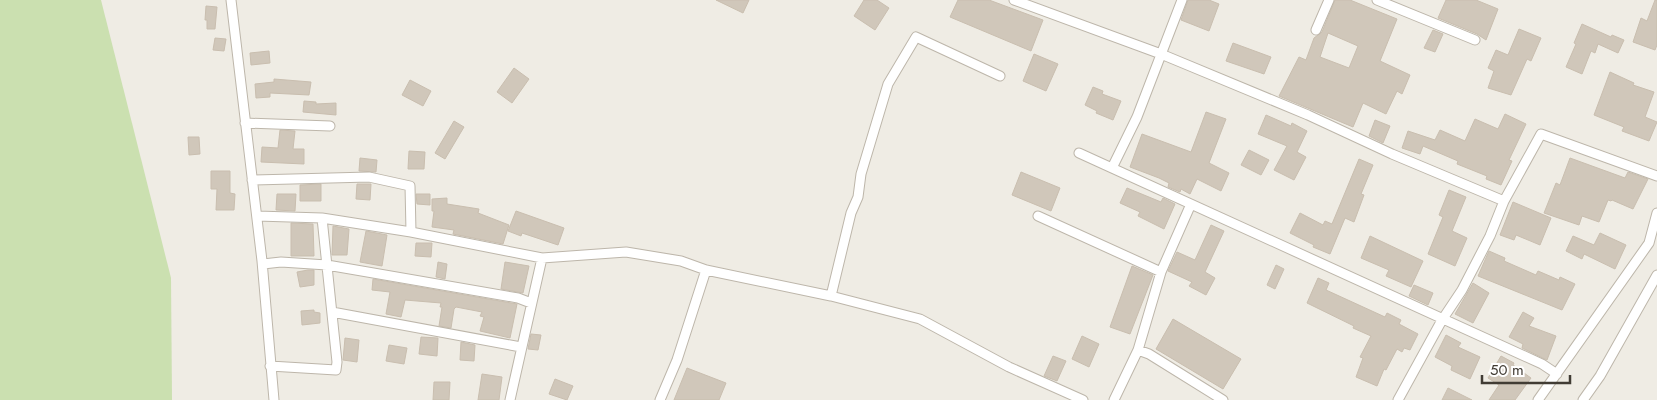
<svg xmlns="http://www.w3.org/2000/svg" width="1657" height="400" font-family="Jost,sans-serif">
	<rect width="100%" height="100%" fill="#efece4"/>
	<path fill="#cbe0b0" d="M0 0H101L171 278 172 400H0Z"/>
	<path fill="#d0c7ba" stroke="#c9beaf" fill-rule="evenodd" d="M716 0H749L743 13Z
		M864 0H877L889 8 875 30 854 16Z
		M958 0H989L1043 20 1031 51 950 17Z
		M1188 0H1209L1219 4 1209 31 1181 20Z
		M1335 0H1350L1397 19 1380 61 1410 75 1402 94 1397 91 1386 114 1363 103 1353 127 1279 96 1299 57 1306 60 1314 38 1322 32ZM1328 33 1358 46 1349 68 1320 57Z
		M1446 0H1476L1498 9 1486 40 1477 34 1438 18Z
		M1655 0H1657V45L1655 50 1633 42 1641 18 1647 21Z
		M206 6 217 7 215 29H207V20H205Z
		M1582 24 1611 37 1612 35 1624 40 1618 53 1598 44 1595 53 1591 51 1582 74 1566 67 1576 44 1574 43Z
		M1519 29 1541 38 1531 61 1527 59 1511 95 1488 88 1494 71 1488 68 1496 50 1508 55Z
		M1433 30 1443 34 1435 52 1424 48Z
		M215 38 226 39 224 51 213 50Z
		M1233 43 1271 57 1264 74 1226 61Z
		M269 51 270 63 251 65 250 53Z
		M1034 54 1058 64 1046 91 1023 81Z
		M514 68 529 79 512 103 497 92Z
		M1610 72 1634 83 1633 85 1654 92 1645 117 1657 122 1649 141 1622 131 1624 127 1594 115Z
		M274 79 311 82 309 95 270 93V97L256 98 255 84 274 82Z
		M410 80 431 91 423 106 402 95Z
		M1093 87 1103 91 1102 94 1121 101 1113 120 1096 113 1097 111 1085 105Z
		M304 101 316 102V104L336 103V115L303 112Z
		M1206 112 1226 119 1209 163 1229 173 1221 191 1197 179 1190 194 1181 189 1180 192 1168 187 1169 183 1159 178 1130 167 1142 134 1191 152Z
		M1505 114 1526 124 1509 160 1512 161 1501 185 1486 179 1487 176 1457 164 1458 161 1423 146 1420 154 1402 148 1408 131 1435 140 1440 130 1465 141 1475 119 1498 129Z
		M1266 115 1291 126 1292 123 1307 131 1297 152 1306 157 1294 180 1274 170 1287 146 1258 134Z
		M1375 120 1390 126 1383 143 1369 136Z
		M454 121 464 127 445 159 435 153Z
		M280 130 295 131 293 149H304V164L261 162 262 147 278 148Z
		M188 137H199L200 154 189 155Z
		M1249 150 1269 160 1261 175 1241 165Z
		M409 151 425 152 424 169H408Z
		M360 158 377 160 376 172 359 171Z
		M1570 158 1625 178 1628 172 1648 179 1633 209 1612 200 1611 201 1608 200 1599 222 1582 216 1579 225 1544 213 1556 183 1560 185Z
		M1359 159 1373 165 1361 194 1364 195 1354 222 1345 218 1330 254 1313 247 1314 245 1290 233 1300 213 1323 225 1325 221 1332 224Z
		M211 171H230V193L235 194 234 210H216L217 189H211Z
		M1021 172 1060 188 1051 211 1012 195Z
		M321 184V201H300V185Z
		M357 184H371L370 200 356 199Z
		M1127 188 1161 202 1163 198 1175 204 1164 229 1138 216 1140 212 1120 203Z
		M1449 190 1466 197 1452 231 1467 238 1455 266 1428 254 1443 217 1439 215Z
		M277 194H296L295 211 276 210Z
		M416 194H430V205L417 204Z
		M447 198V204L479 209 478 213 509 225 503 244 453 234 454 230 432 227 434 211H432V199Z
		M1513 202 1551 218 1540 245 1516 235 1514 240 1500 235Z
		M516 211 564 228 558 245 522 233 521 236 508 231Z
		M291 223 313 224 314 256H291Z
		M1211 225 1224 231 1205 272 1215 278 1206 295 1189 286 1192 282 1168 271 1177 252 1195 260Z
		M333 226 349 229 347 255H332Z
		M366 231 387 235 382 266 360 262Z
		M1600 233 1626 245 1615 269 1584 254 1582 259 1566 251 1573 236 1594 245Z
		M1370 236 1423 261 1411 287 1386 276 1389 270 1361 258Z
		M416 243H432L431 257 415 256Z
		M1489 251 1505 258 1504 261 1536 275 1538 271 1559 280 1560 277 1575 284 1562 310 1478 276Z
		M438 262 447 264 445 279 436 277Z
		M505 262 529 266 523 293 501 289Z
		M1276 265 1284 269 1275 289 1267 285Z
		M1132 266 1153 275 1130 334 1110 327Z
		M308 270H314V285L300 287 297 272Z
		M1318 278 1329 283 1326 290 1385 317 1387 313 1401 320 1399 324 1418 334 1410 350 1404 348 1402 352 1397 349 1386 370 1384 369 1377 386 1356 377 1363 358 1360 357 1371 336 1353 328 1354 326 1307 303Z
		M373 279 517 304 510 338 480 331 484 317 480 316 482 312 456 307 454 309 451 328 439 326 442 307H440L441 303 405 300 401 317 386 314 390 292 372 290Z
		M1473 283 1489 293 1473 323 1455 314Z
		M1414 285 1433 293 1428 305 1409 296Z
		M314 310V312L320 313V323L302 325 301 311Z
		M1523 312 1534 318 1529 326 1556 336 1547 360 1522 348 1523 344 1509 337Z
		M1173 319 1241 359 1223 389 1156 349Z
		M531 334 541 335 538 350 528 349Z
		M1446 335 1461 343 1458 347 1480 357 1470 379 1451 370 1452 366 1435 357Z
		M1082 336 1099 344 1089 367 1072 359Z
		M421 337 438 338 437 356 419 354Z
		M345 338 359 340 357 362 343 360Z
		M461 342 475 345 474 361 460 360Z
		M389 345 407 348 404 364 386 361Z
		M1053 356 1066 361 1057 381 1044 376Z
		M1501 356 1514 363 1513 365 1531 378 1515 400H1489L1499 385 1488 378Z
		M687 368 726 383 719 400H674Z
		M482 374 502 377 499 400H478Z
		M555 379 573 386 567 400 549 394Z
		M434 382H450L449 400H433Z
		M1448 388 1472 400H1442Z"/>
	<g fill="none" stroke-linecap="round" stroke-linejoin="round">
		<defs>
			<path id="street" d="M231 0 262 261 274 400
				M1014 0 1161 54 1308 115 1392 154 1504 201
				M1377 0 1475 40
				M1316 30 1329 0
				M245 123 330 126
				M1079 153 1542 364 1557 374
				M1112 168 1137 117 1182 0
				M252 180 369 177 410 186 411 232
				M257 216 322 218 411 232 542 258 626 252 681 261 706 270 831 296 851 213 858 197 861 174 888 84 916 37 1000 76
				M1038 216 1161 272
				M263 264 281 262 327 265 518 298 531 303
				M831 296 920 319 1009 367 1083 400
				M332 312 521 347
				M1138 350 1149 354 1223 400
				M270 366 336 370 337 362 322 218
				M510 400 542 258
				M660 400 677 360 706 270
				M1114 400 1138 350 1161 272 1191 204
				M1398 400 1442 320 1462 290 1490 236 1504 201 1541 134 1657 176
				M1538 400 1649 243 1657 213
				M1583 400 1600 376 1657 275"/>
		</defs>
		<use href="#street" stroke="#bdb6aa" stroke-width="11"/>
		<use href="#street" stroke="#fff" stroke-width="9"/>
	</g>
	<path d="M1482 375v8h88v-8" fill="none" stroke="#413c34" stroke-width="2.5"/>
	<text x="1490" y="375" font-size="15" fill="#413c34" stroke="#ffffff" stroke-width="4" paint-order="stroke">50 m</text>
</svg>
